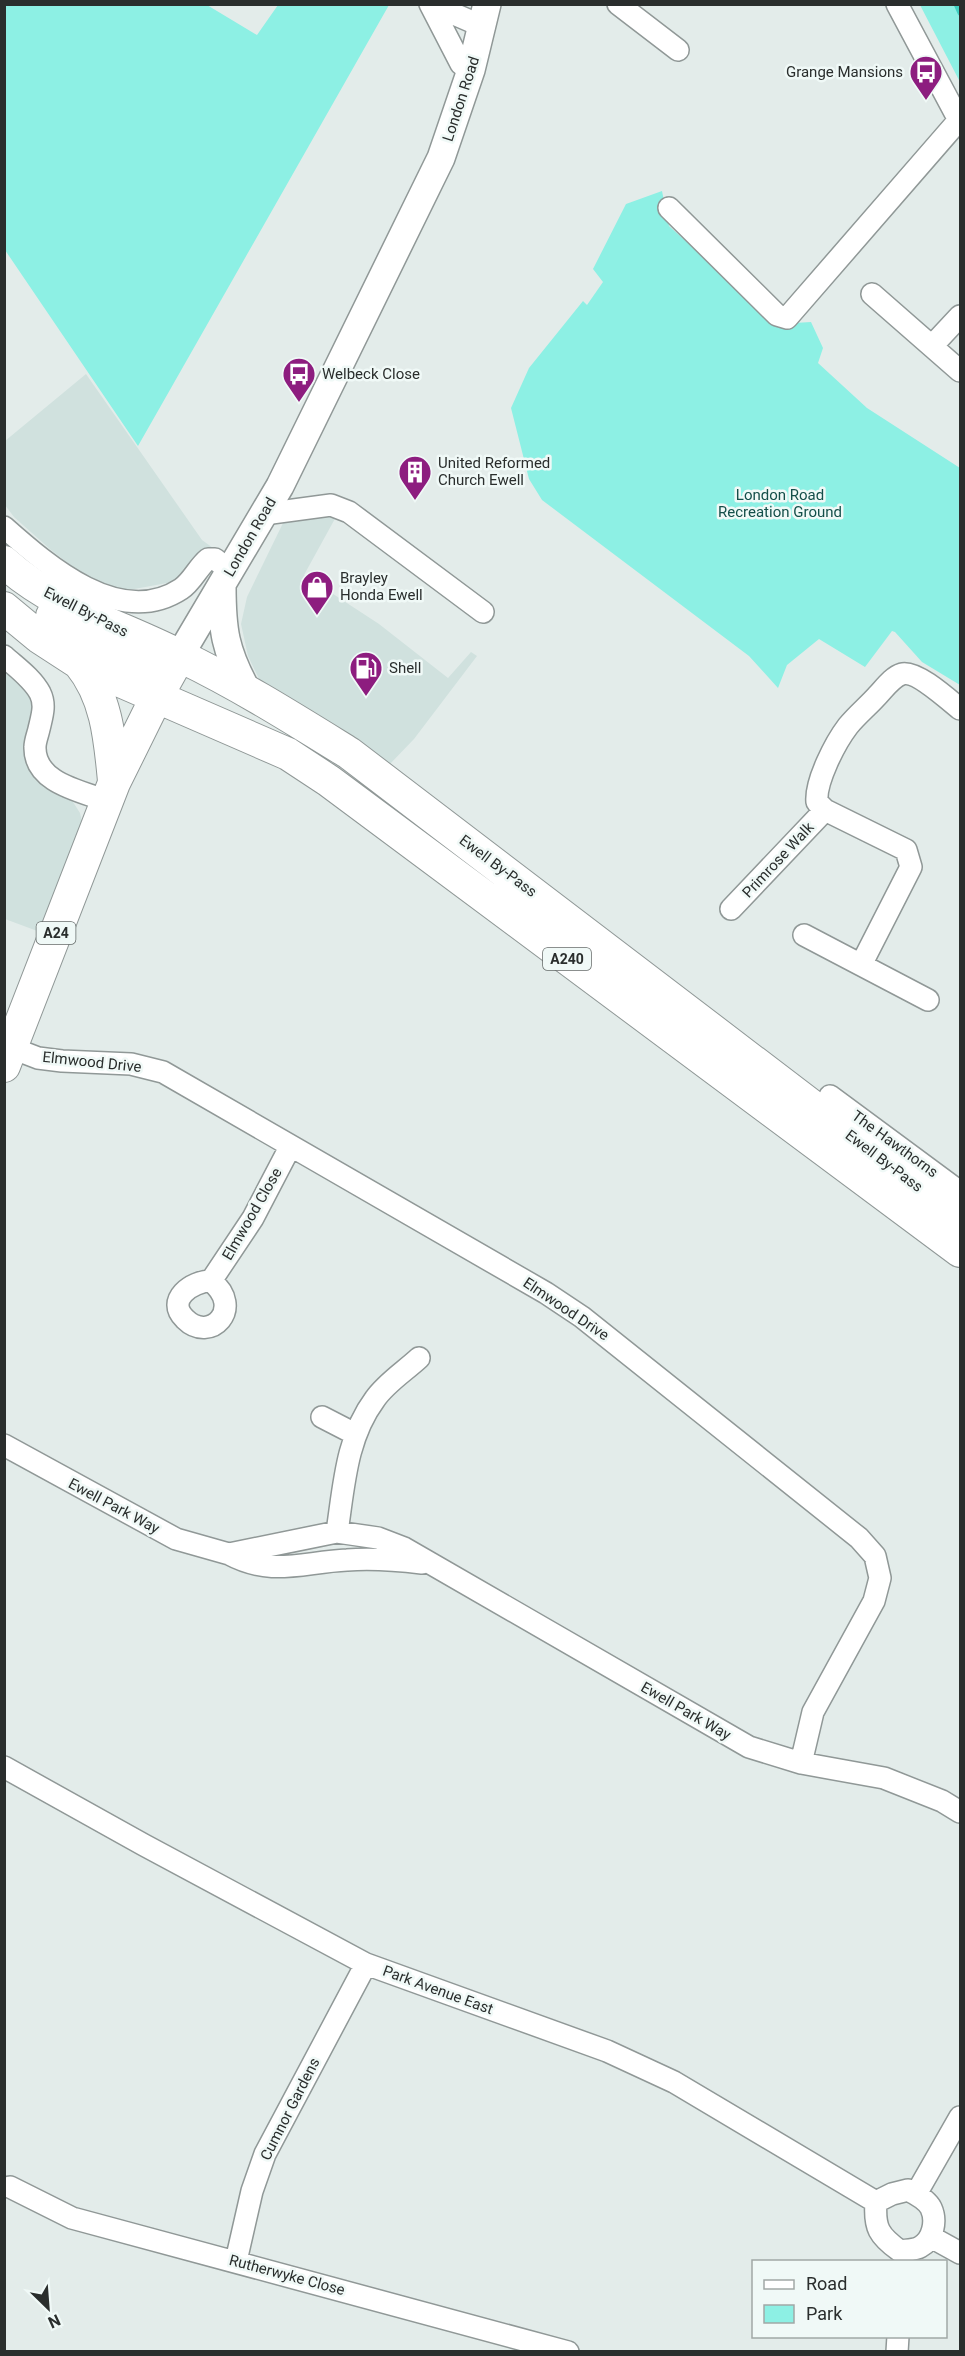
<svg xmlns="http://www.w3.org/2000/svg" width="965" height="2356" font-family="Roboto,sans-serif">
	<rect width="100%" height="100%" fill="#e3ecea"/>
	<path fill="#d0e1de" d="M86 374 202 540 213 548 186 576 167 583 129 590 109 587 78 571 51 550 14 517 5 505V441Z
		M337 515 304 575 379 624 448 678 471 652 477 656 414 739 389 765 260 681 248 656 241 624 247 597 284 521Z
		M4 667 30 693 34 710 25 747 73 802 80 813 82 822 81 830 40 932 5 919Z"/>
	<path fill="#8df0e4" d="M4 5H207L257 35 278 5H389L138 446 5 250Z
		M920 5H960V82Z
		M662 191 669 226 778 324 811 322 823 348 818 363 867 408 960 468V685L922 662 895 632 892 631 865 667 819 639 787 665 778 688 749 656 542 500 529 479 511 408 529 368 583 301 587 305 603 282 593 269 626 204Z"/>
	<g fill="none" stroke-linecap="round" stroke-linejoin="round">
		<path stroke="#41cfc1" stroke-width="5" d="M956 4 960 13"/>
		<defs>
			<path id="minor" d="M430 4 461 64 471 70
				M431 4 484 27
				M618 4 678 50
				M897 4 960 122
				M669 208 777 315 787 318 959 120
				M872 294 960 371
				M932 346 960 316
				M264 514 331 505 349 512 483 612
				M4 527C48 566 120 629 181 589 192 582 198 567 208 559H215L230 571
				M4 656C16 667 32 678 40 693 46 705 42 716 39 729 38 734 35 741 35 747 34 783 81 791 107 801
				M825 810 906 850 911 867 862 963
				M731 909 825 810 817 802C815 782 835 743 848 726 857 715 868 706 877 696 884 689 892 677 902 674 916 670 949 700 960 709
				M804 935 928 1000
				M12 1048 38 1058 62 1061 131 1064 163 1072 546 1293 582 1317 859 1538 875 1556 880 1578 874 1601 813 1712 801 1763
				M830 1096 960 1192
				M211 1281C192 1281 165 1300 185 1319 210 1344 245 1308 211 1281L253 1218 290 1147
				M322 1417 355 1434
				M4 1445 176 1539 229 1554 337 1532 378 1538 404 1548 749 1747 801 1763 884 1778 942 1801 960 1812
				M337 1532C344 1486 346 1438 375 1399 386 1383 405 1371 419 1358
				M229 1554C272 1577 302 1562 347 1560 372 1558 397 1560 422 1563
				M4 1767 144 1845 366 1964 607 2051 674 2082 876 2202
				M10 2187 72 2218 568 2352
				M908 2190C916 2194 927 2200 931 2208 937 2221 933 2240 920 2247 915 2250 906 2250 900 2251 879 2236 874 2228 876 2202L892 2194Z
				M916 2194 960 2117
				M931 2237 960 2253
				M236 2261 252 2191 265 2154 366 1964
				M897 2352 898 2336"/>
			<path id="major" d="M222 586C222 630 225 650 246 689
				M180 655 280 486 441 158 471 70 487 4"/>
			<path id="highway" d="M4 562C56 609 122 626 182 657 240 685 294 719 349 753L960 1219
				M4 608 39 637 79 663 288 754 329 781 960 1251
				M52 616 91 641 153 671 156 677V698
				M79 663C107 697 110 739 114 781
				M4 1066 114 783 156 698 180 655"/>
		</defs>
		<use href="#minor" stroke="#909897" stroke-width="24"/>
		<use href="#major" stroke="#909897" stroke-width="30"/>
		<use href="#highway" stroke="#909897" stroke-width="34"/>
		<use href="#minor" stroke="#fff" stroke-width="21"/>
		<use href="#major" stroke="#fff" stroke-width="27"/>
		<use href="#highway" stroke="#fff" stroke-width="32"/>
	</g>
	<defs>
		<symbol id="bus-pin" viewBox="-11 -11 22 30"><path d="M0 17L-7.5 6A9.5 9.5 0 1 1 7.5 6Z" fill="#8d1d7f" stroke="#f0f9f7"/><path d="M-5-6H5V4H4V6H2V4H-2V6H-4V4H-5ZM-3.5-4V0h7V-4ZM-3.5 1.2v1.5H-2V1.2ZM2 1.2v1.5H3.5V1.2Z" fill="#fff"/></symbol>
		<symbol id="building-pin" viewBox="-11 -11 22 30"><path d="M0 17L-7.5 6A9.5 9.5 0 1 1 7.5 6Z" fill="#8d1d7f" stroke="#f0f9f7"/><path d="M-4-6H4V6H1V3H-1V6H-4ZM-2.5-4.3h1.7v1.8h-1.7ZM.8-4.3h1.7v1.8H.8ZM-2.5-1h1.7V.8h-1.7ZM.8-1h1.7V.8H.8Z" fill="#fff"/></symbol>
		<symbol id="shop-pin" viewBox="-11 -11 22 30"><path d="M0 17L-7.5 6A9.5 9.5 0 1 1 7.5 6Z" fill="#8d1d7f" stroke="#f0f9f7"/><path d="M-5-2.5h2.3a2.7 3.5 0 0 1 5.4 0H5L5.5 6h-11ZM-1.5-2.5h3a1.5 2.3 0 0 0-3 0Z" fill="#fff"/></symbol>
		<symbol id="fuel-pin" viewBox="-11 -11 22 30"><path d="M0 17L-7.5 6A9.5 9.5 0 1 1 7.5 6Z" fill="#8d1d7f" stroke="#f0f9f7"/><path d="M-5.5-6h7V0h2V4h1.3V-2.5L3-4.5l.8-.8L6-3V5H2.5V1h-1V6h-7ZM-4.2-4.7v3.2H.2V-4.7Z" fill="#fff"/></symbol>
	</defs>
	<g fill-rule="evenodd">
		<use href="#bus-pin" x="907" y="53" width="38" height="52"/>
		<use href="#bus-pin" x="280" y="355" width="38" height="52"/>
		<use href="#building-pin" x="396" y="453" width="38" height="52"/>
		<use href="#shop-pin" x="298" y="568" width="38" height="52"/>
		<use href="#fuel-pin" x="347" y="649" width="38" height="52"/>
	</g>
	<g text-anchor="middle" dominant-baseline="central" stroke-width="5" stroke-linejoin="round" paint-order="stroke">
		<g fill="#f0f9f7" stroke="#656b6a" stroke-width="1.5">
			<rect x="36.5" y="922" width="39" height="22" rx="4.5"/>
			<rect x="543" y="948" width="48" height="22" rx="4.5"/>
		</g>
		<g font-size="14" font-weight="bold" fill="#2a2e2d">
			<text x="56" y="933">A24</text>
			<text x="567" y="959">A240</text>
		</g>
		<g font-size="15" fill="#2a2e2d" stroke="#f0f9f7" text-anchor="start">
			<text x="903" y="72" text-anchor="end">Grange Mansions</text>
			<text x="322" y="374">Welbeck Close</text>
			<text x="438" y="463">United Reformed<tspan x="438" dy="17">Church Ewell</tspan></text>
			<text x="340" y="578">Brayley<tspan x="340" dy="17">Honda Ewell</tspan></text>
			<text x="389" y="668">Shell</text>
		</g>
		<g font-size="15" fill="#2a2e2d" stroke="#f0f9f7">
			<text transform="translate(461 99) rotate(-72)">London Road</text>
			<text transform="translate(250 537) rotate(-60)">London Road</text>
			<text transform="translate(86 612) rotate(27)">Ewell By-Pass</text>
			<text transform="translate(778 860) rotate(-47)">Primrose Walk</text>
			<text transform="translate(498 866) rotate(37)">Ewell By-Pass</text>
			<text transform="translate(92 1062) rotate(6)">Elmwood Drive</text>
			<text transform="translate(895 1144) rotate(36)">The Hawthorns</text>
			<text transform="translate(884 1161) rotate(37)">Ewell By-Pass</text>
			<text transform="translate(252 1214) rotate(-60)">Elmwood Close</text>
			<text transform="translate(566 1309) rotate(34)">Elmwood Drive</text>
			<text transform="translate(114 1506) rotate(28)">Ewell Park Way</text>
			<text transform="translate(686 1711) rotate(30)">Ewell Park Way</text>
			<text transform="translate(438 1990) rotate(20)">Park Avenue East</text>
			<text transform="translate(290 2109) rotate(-63)">Cumnor Gardens</text>
			<text transform="translate(287 2275) rotate(15)">Rutherwyke Close</text>
		</g>
		<g font-size="15" fill="#144f4a" stroke="#f0f9f7">
			<text x="780" y="495">London Road<tspan x="780" dy="17">Recreation Ground</tspan></text>
		</g>
	</g>
	<rect width="965" height="2356" fill="none" stroke="#2a2e2d" stroke-width="12"/>
	<rect x="752" y="2260" width="195" height="78" fill="#f0f9f7" stroke="#a1a8a6" stroke-width="1.5"/>
	<rect x="764" y="2280" width="30" height="9" fill="#ffffff" stroke="#a1a8a6" stroke-width="1.5"/>
	<text x="806" y="2290" font-size="18" fill="#2a2e2d">Road</text>
	<rect x="764" y="2305" width="30" height="18" fill="#8df0e4" stroke="#a1a8a6" stroke-width="1.5"/>
	<text x="806" y="2320" font-size="18" fill="#2a2e2d">Park</text>
	<g transform="translate(48 2308) rotate(155)" stroke="#f0f9f7" stroke-width="4.5" paint-order="stroke">
	<path d="M0-4.5L10 22L0 15L-10 22Z" fill="#2a2e2d"/>
	<text y="-9" font-size="16" font-weight="bold" text-anchor="middle" fill="#2a2e2d">N</text>
	</g>
</svg>
